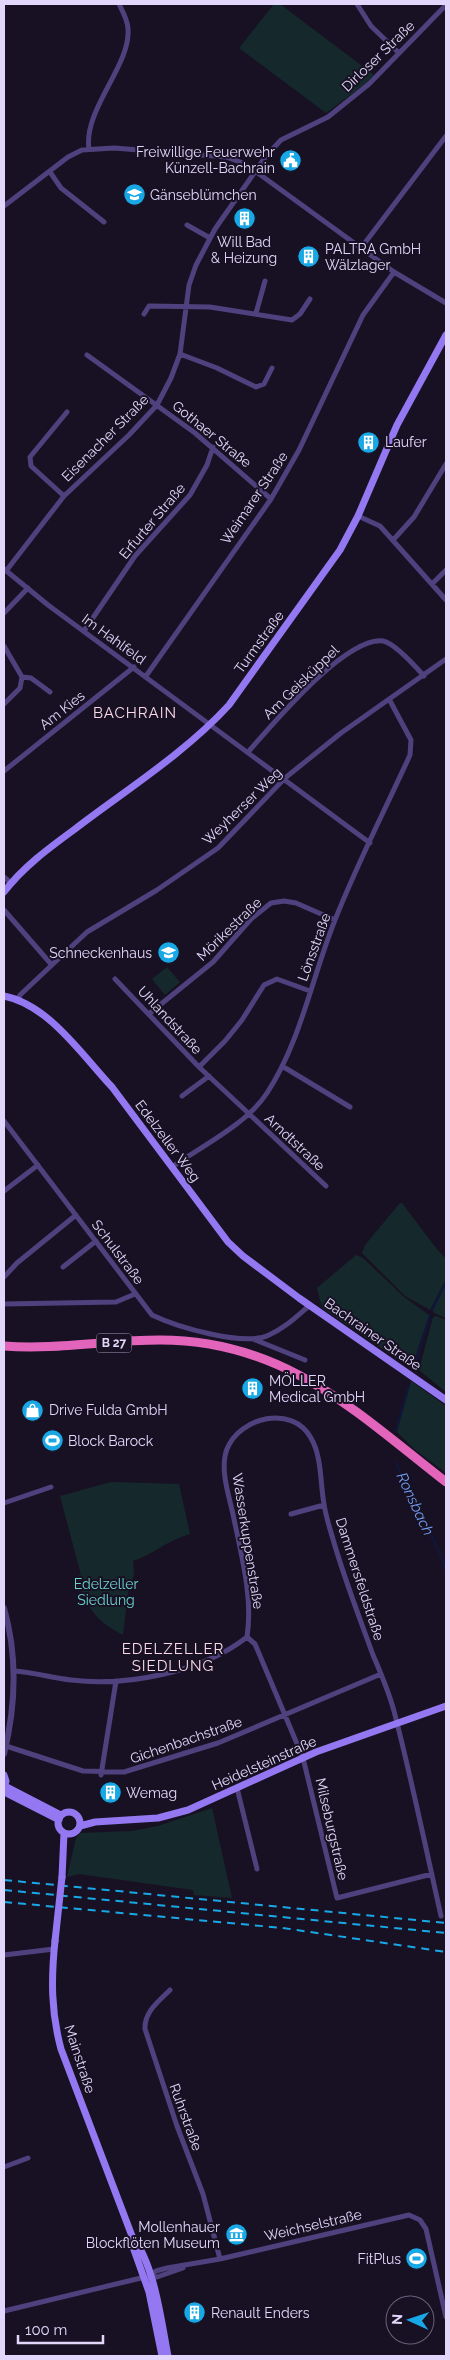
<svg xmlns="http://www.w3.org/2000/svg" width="450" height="2360" font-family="Raleway,sans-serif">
	<rect width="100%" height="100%" fill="#181123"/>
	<path fill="#15292c" d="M274 4H280L374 75 365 84 326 113 239 48Z
		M167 967 180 982 165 995 152 979Z
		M400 1203H402L436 1248 446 1259V1279L430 1310 405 1296 362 1253 365 1245Z
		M356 1255 363 1258 404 1297 429 1315 413 1364 409 1367 322 1308 317 1288Z
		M446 1285V1318L434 1313 433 1310Z
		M436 1316 446 1320V1392L419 1370 433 1317Z
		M411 1381 446 1406V1473L414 1449 397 1432Z
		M111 1482 179 1484 190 1534C167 1540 153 1555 133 1561L134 1574 128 1593 123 1635C92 1619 89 1607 75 1577L81 1575 60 1496Z
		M212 1808 232 1898 194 1895 193 1890 79 1874 67 1877 76 1838 80 1833 132 1831 158 1826Z"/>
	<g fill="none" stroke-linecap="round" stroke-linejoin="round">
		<path stroke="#0f173e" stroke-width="2" d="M432 1310 446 1282
			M414 1367 430 1315
			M396 1431 409 1386
			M396 1463 442 1558 446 1572"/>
		<path stroke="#4f417d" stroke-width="5" d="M357 4 371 26 399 53
			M89 149C83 110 131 65 128 29 128 21 123 12 119 4
			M50 172 61 188 104 222
			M4 206 68 157 82 150 114 148 226 157 243 163 255 171 394 272 446 303
			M187 225 210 238
			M361 248 446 136
			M256 313 265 281
			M144 314 149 306 210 307 292 320 300 314 310 299
			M180 354 217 368 256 387 264 384 272 368
			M87 355 195 433 271 499
			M64 496 31 466 30 457 67 412
			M358 516 380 526 446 600
			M394 539 414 517 446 464
			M4 569 48 605 370 843
			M6 571 64 496 129 435 157 405 171 378 180 354 189 285 196 265 215 229 266 156 281 140 328 117 369 84 446 5
			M432 584 446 570
			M4 613 28 588
			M84 631 135 556 190 495 207 465 213 447
			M4 646 22 677 20 688 4 704
			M146 676 271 499 299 450 363 315 394 272
			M22 677 31 678 50 692
			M249 751C273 724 345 637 383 641 394 643 416 667 424 676
			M4 771 134 667
			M4 877 11 883
			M4 910 51 964
			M115 979 199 1067 326 1186
			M18 1000 20 995 87 932 157 890 218 848 285 778 341 733 446 659
			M150 1013 213 962 251 919 271 903 284 901 296 903 335 920
			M282 1066 350 1107
			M199 1067 225 1041 242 1020 264 985 277 979 310 991
			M182 1096 209 1076
			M4 1121 152 1315C177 1327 244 1347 269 1335 285 1328 297 1316 310 1305
			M172 1167C202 1146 247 1124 267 1093 301 1041 312 977 335 920 357 864 385 810 410 755L411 740 389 699
			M4 1191 38 1165
			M63 1267 96 1241
			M4 1277 17 1263 76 1215
			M4 1304 116 1302 135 1294
			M253 1339 305 1360
			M4 1503 51 1487
			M291 1514 324 1505
			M247 1637C253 1598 242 1558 234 1519 230 1498 219 1470 227 1449 240 1417 292 1404 311 1438 322 1457 320 1482 324 1504 326 1518 331 1532 335 1546 346 1583 360 1619 373 1655 381 1674 390 1694 395 1715 412 1781 426 1849 441 1916
			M247 1637 255 1644 303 1758 337 1898 432 1874
			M14 1671C33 1672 52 1678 71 1680 126 1687 203 1672 247 1637
			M6 1746 83 1771 124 1772 218 1743 381 1674
			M101 1775 116 1681
			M237 1788 257 1869
			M4 1955 54 1949
			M170 1990C159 2001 144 2012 145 2029L177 2126 203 2194 220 2259
			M4 2167 28 2158
			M150 2276 156 2271 167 2268 220 2259 409 2215 420 2220 426 2229 446 2317
			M4 2311 141 2278 157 2277 183 2268"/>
		<path stroke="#4f417d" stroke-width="6" d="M4 1608C18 1657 16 1705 4 1754"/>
		<path stroke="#9378f1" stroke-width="7" d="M4 892C23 867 49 848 75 829 126 790 185 753 229 705L340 550 358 516 397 425 446 335
			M4 996C49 1005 82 1055 112 1087L228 1242 243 1256 299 1298 446 1400
			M4 1775 6 1781 4 1789
			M5 1786 61 1815
			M4 1792 59 1820
			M58 1823a11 11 0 1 1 22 0a11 11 0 1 1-22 0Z
			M80 1826 95 1822 158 1818 188 1810 316 1752 446 1706
			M62 1877 64 1833
			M55 1941C51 1979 51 2012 61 2049L132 2236C155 2266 161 2320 168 2356
			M132 2236 133 2247 149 2292 162 2356"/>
		<path stroke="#e364bb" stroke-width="9" d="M4 1346C56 1350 108 1340 160 1340 284 1340 355 1411 446 1482"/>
		<path stroke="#18a8e6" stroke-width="2" stroke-dasharray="8 6" stroke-linecap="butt" d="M4 1880 446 1923
			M4 1890 446 1933
			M4 1902 283 1928 446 1952"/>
		<path stroke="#9378f1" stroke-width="7" d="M55 1941 62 1877"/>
	</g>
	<defs>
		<symbol id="civic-disc" viewBox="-11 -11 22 22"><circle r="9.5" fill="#18a8e6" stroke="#181123"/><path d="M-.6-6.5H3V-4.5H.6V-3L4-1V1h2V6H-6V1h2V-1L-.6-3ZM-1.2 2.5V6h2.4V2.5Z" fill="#fff"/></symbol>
		<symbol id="school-disc" viewBox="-11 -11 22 22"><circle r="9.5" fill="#18a8e6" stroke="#181123"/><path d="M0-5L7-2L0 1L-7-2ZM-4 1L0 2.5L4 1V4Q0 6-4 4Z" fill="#fff"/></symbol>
		<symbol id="building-disc" viewBox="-11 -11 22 22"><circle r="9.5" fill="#18a8e6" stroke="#181123"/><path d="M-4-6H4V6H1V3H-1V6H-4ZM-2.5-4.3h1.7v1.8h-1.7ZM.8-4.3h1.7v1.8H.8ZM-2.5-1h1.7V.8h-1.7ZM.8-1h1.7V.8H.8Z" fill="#fff"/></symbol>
		<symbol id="shop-disc" viewBox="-11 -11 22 22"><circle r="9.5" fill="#18a8e6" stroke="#181123"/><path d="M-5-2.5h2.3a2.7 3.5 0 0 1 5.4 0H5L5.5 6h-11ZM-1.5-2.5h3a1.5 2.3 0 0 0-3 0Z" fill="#fff"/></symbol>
		<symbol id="stadium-disc" viewBox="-11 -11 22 22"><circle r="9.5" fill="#18a8e6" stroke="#181123"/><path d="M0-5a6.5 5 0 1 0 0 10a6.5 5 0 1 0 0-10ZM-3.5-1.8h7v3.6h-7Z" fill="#fff"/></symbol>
		<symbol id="museum-disc" viewBox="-11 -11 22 22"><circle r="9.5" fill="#18a8e6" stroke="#181123"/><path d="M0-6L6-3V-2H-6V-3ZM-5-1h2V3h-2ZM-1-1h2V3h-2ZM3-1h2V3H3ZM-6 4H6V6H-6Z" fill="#fff"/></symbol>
	</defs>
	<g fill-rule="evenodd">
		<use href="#civic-disc" x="278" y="148" width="25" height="25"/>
		<use href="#school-disc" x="122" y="182" width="25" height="25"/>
		<use href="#building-disc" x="232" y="206" width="25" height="25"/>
		<use href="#building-disc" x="296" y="244" width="25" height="25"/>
		<use href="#building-disc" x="356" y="430" width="25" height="25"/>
		<use href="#school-disc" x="156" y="940" width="25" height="25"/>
		<use href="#building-disc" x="240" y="1376" width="25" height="25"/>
		<use href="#shop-disc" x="20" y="1398" width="25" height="25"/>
		<use href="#stadium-disc" x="40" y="1428" width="25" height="25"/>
		<use href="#building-disc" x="98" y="1780" width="25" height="25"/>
		<use href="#museum-disc" x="224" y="2222" width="25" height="25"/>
		<use href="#stadium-disc" x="404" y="2246" width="25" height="25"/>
		<use href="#building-disc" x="182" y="2300" width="25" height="25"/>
	</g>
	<g text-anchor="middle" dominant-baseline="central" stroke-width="4" stroke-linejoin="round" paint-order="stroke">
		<rect fill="#181123" stroke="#a59cba" stroke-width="1" x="96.5" y="1333.5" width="35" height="19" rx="4"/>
		<g font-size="12" font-weight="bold" fill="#e2d7fb">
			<text x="114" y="1343">B 27</text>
		</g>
		<g font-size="14" fill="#e2d7fb" stroke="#181123">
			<text transform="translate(378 56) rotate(-44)">Dirloser Straße</text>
			<text transform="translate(212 434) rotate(39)">Gothaer Straße</text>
			<text transform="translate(105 438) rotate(-45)">Eisenacher Straße</text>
			<text transform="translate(254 498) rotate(-56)">Weimarer Straße</text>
			<text transform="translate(152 521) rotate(-50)">Erfurter Straße</text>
			<text transform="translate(114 639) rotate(36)">Im Hahlfeld</text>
			<text transform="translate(259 642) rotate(-54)">Turmstraße</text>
			<text transform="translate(301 682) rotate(-44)">Am Geisküppel</text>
			<text transform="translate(62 710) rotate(-38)">Am Kies</text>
			<text transform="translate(242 806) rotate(-44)">Weyherser Weg</text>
			<text transform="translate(229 929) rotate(-44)">Mörikestraße</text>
			<text transform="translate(314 947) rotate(-70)">Lönsstraße</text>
			<text transform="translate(170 1020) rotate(47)">Uhlandstraße</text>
			<text transform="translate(168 1141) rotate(53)">Edelzeller Weg</text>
			<text transform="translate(295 1142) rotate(43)">Arndtstraße</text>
			<text transform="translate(118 1252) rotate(53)">Schulstraße</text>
			<text transform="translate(373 1334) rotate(35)">Bachrainer Straße</text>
			<text transform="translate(248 1541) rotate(81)">Wasserkuppenstraße</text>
			<text transform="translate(360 1579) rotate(72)">Dammersfeldstraße</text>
			<text transform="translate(186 1740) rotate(-19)">Gichenbachstraße</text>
			<text transform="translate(264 1763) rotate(-24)">Heidelsteinstraße</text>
			<text transform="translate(332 1829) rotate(77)">Milseburgstraße</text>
			<text transform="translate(80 2059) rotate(72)">Mainstraße</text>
			<text transform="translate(186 2117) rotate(70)">Ruhrstraße</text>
			<text transform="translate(313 2225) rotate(-13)">Weichselstraße</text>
		</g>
		<g font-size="14" fill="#e2d7fb" stroke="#181123" text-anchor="start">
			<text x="275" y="152" text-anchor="end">Freiwillige Feuerwehr<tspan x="275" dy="16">Künzell-Bachrain</tspan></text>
			<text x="150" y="195">Gänseblümchen</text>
			<text x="244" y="242" text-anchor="middle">Will Bad<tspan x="244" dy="16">&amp; Heizung</tspan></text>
			<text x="325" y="249">PALTRA GmbH<tspan x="325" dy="16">Wälzlager</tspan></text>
			<text x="385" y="442">Laufer</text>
			<text x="152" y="953" text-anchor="end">Schneckenhaus</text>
			<text x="269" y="1381">MÖLLER<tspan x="269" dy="16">Medical GmbH</tspan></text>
			<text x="49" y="1410">Drive Fulda GmbH</text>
			<text x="68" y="1441">Block Barock</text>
			<text x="126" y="1793">Wemag</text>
			<text x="220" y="2227" text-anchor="end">Mollenhauer<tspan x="220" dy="16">Blockflöten Museum</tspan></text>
			<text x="401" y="2259" text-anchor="end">FitPlus</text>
			<text x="211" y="2313">Renault Enders</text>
		</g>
		<g font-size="14" fill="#6bd3ce" stroke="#181123">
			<text x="106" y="1584">Edelzeller<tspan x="106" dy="16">Siedlung</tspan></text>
		</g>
		<g font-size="15" letter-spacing="1" fill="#fbd9e8" stroke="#181123">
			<text x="135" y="713">BACHRAIN</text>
			<text x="173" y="1649">EDELZELLER<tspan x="173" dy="17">SIEDLUNG</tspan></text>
		</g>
		<g font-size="15" font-style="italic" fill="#709bf0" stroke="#181123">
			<text transform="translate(415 1504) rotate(65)">Ronsbach</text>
		</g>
	</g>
	<rect width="450" height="2360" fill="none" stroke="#e2d7fb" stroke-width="10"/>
	<g transform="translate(410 2320) rotate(273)"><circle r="24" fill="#181123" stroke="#696079"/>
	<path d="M0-4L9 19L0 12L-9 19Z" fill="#18a8e6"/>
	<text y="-8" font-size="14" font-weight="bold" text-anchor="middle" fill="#e2d7fb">N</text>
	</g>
	<path d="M18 2335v8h85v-8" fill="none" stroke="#e2d7fb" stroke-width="2.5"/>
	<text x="25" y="2335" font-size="15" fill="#e2d7fb" stroke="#181123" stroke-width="4" paint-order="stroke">100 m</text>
</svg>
